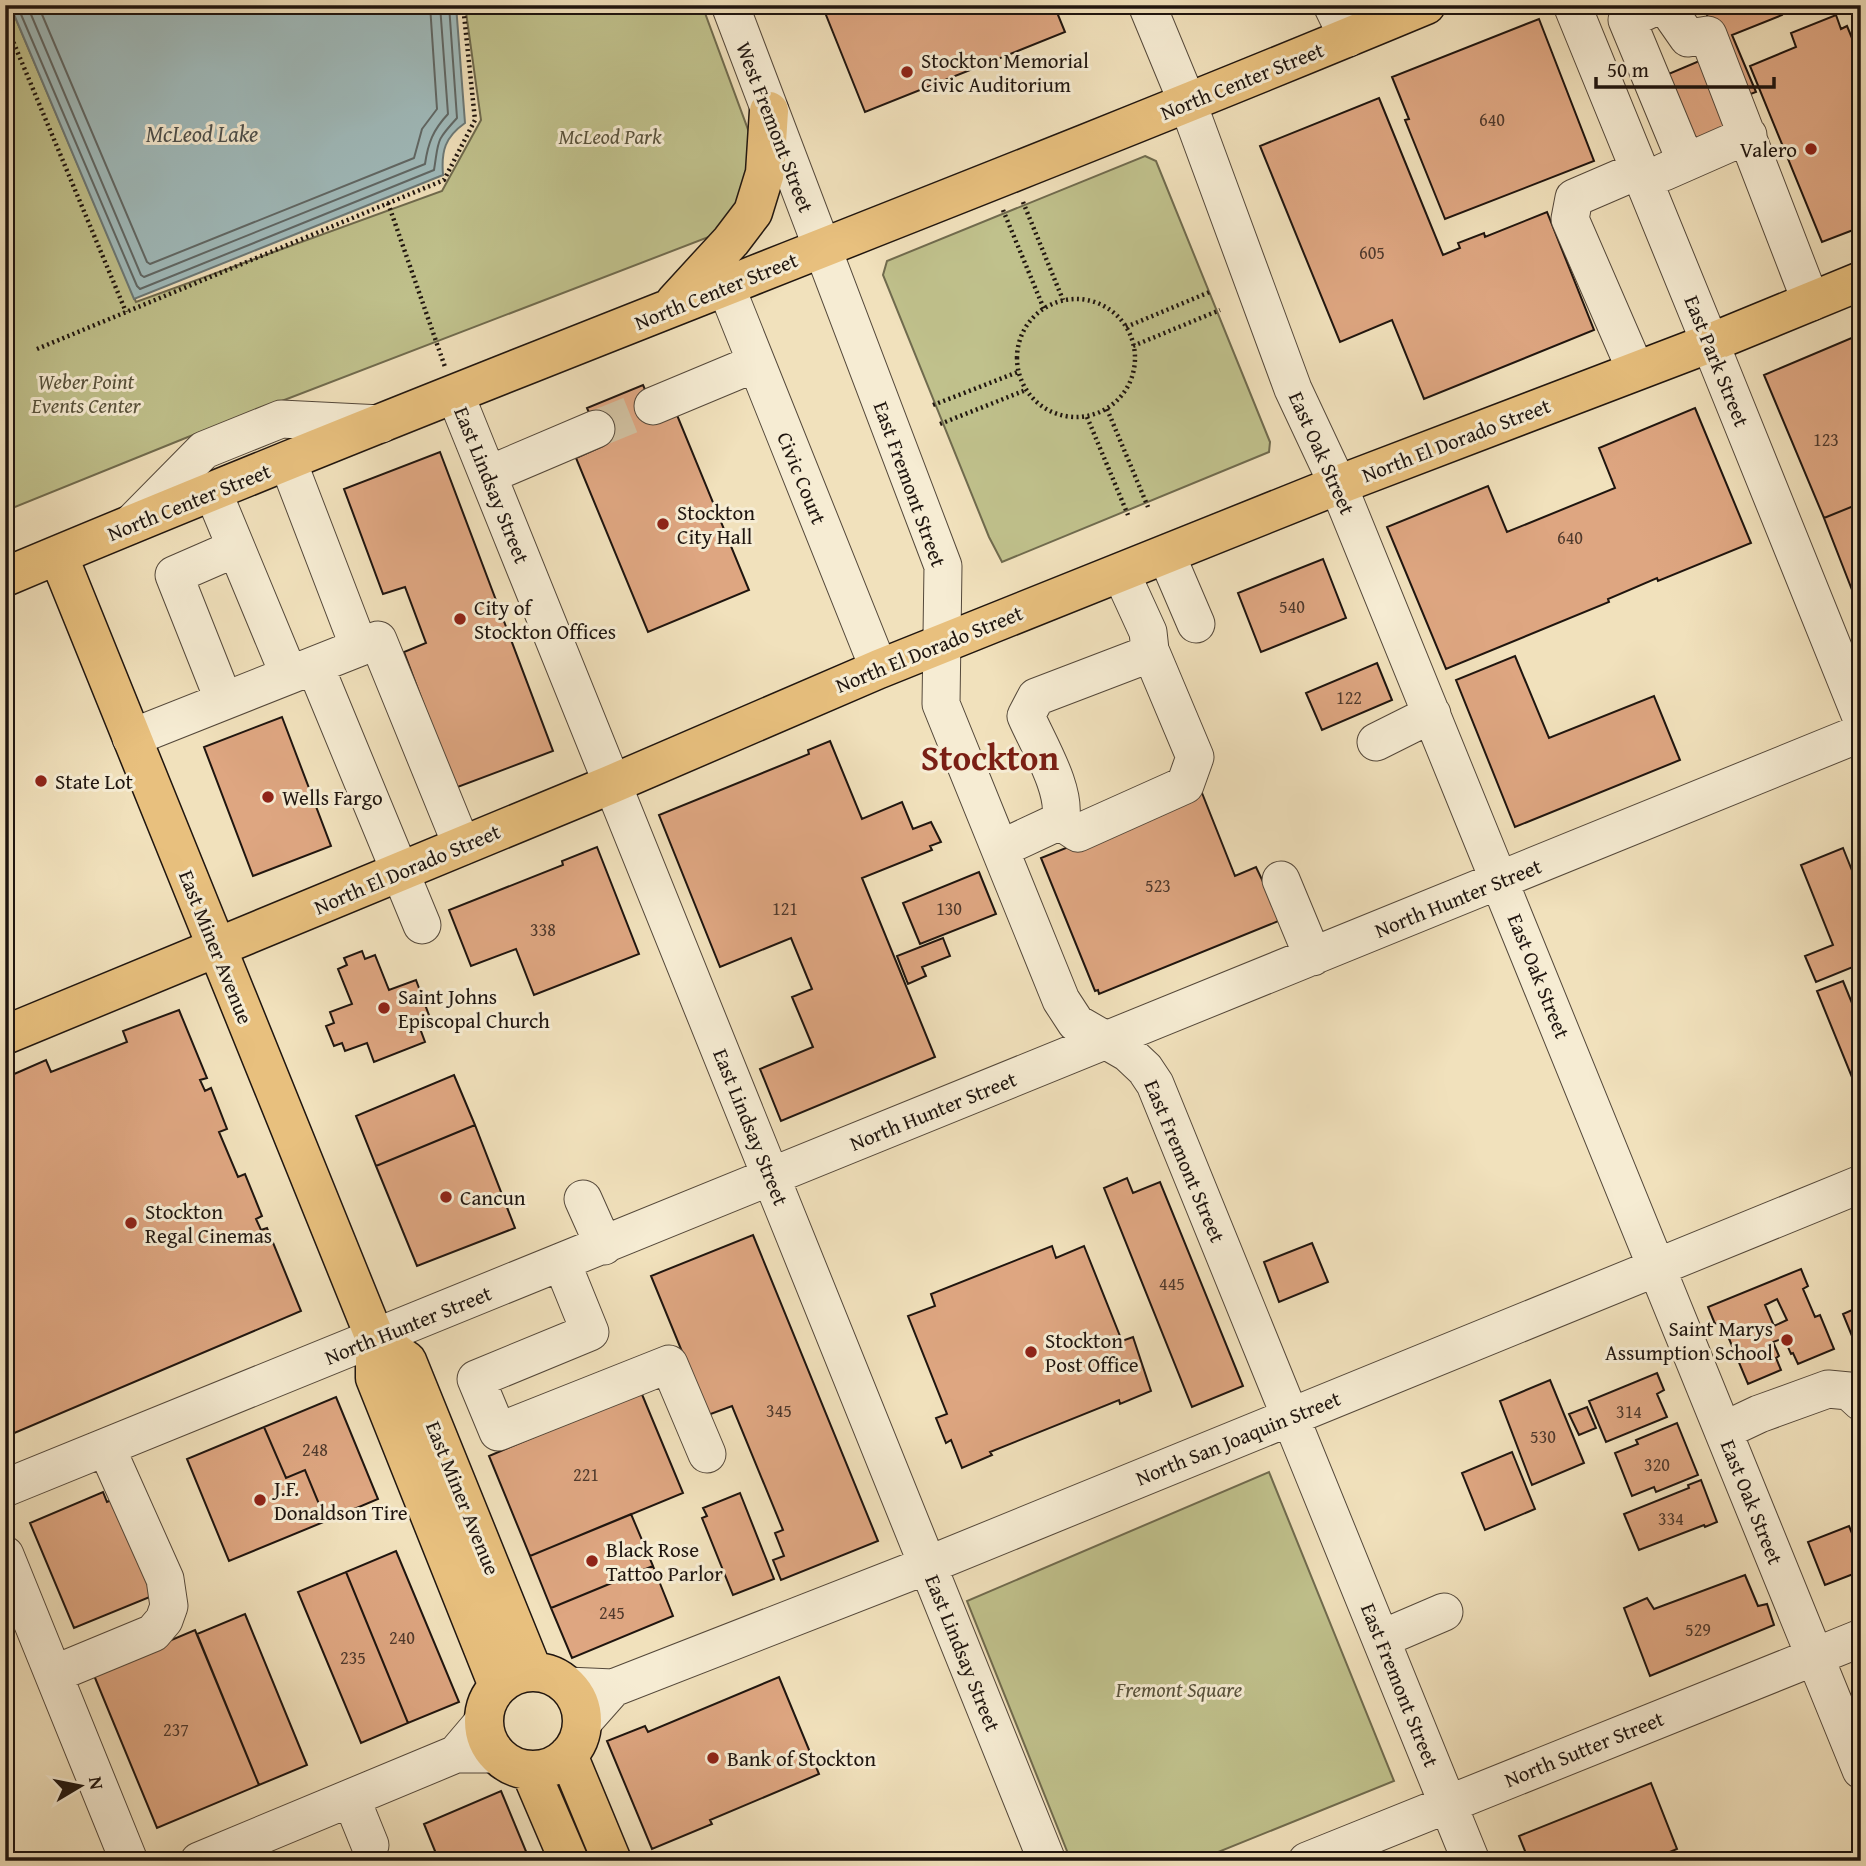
<svg xmlns="http://www.w3.org/2000/svg" width="1866" height="1866" font-family="'Gentium Book Plus',serif">
	<rect width="100%" height="100%" fill="#f1e1bc"/>
	<filter id="stains"><feTurbulence type="fractalNoise" baseFrequency=".00286" numOctaves="4"/><feColorMatrix values="0 0 0 0 .2 0 0 0 0 .09 0 0 0 0 .02 0 0 0 .5 -.17"/></filter>
	<radialGradient id="worn" r=".72"><stop offset=".6" stop-color="#630" stop-opacity="0"/><stop offset="1" stop-color="#630" stop-opacity=".3"/></radialGradient>
	<path fill="#c0c18c" stroke="#706b4e" stroke-width="2" d="M5 5H10L136 302 442 191 481 120 465 5H702L750 135 747 187 732 228 188 437 5 511Z
		M1145 156 1156 161 1270 442 1269 452 1002 562 989 537 883 275 887 261Z
		M1269 1472 1394 1781 1196 1861H1071L967 1601Z"/>
	<path fill="#a0bbbc" stroke="#6c7977" stroke-width="2" d="M10 5H456L465 123C445 137 441 151 443 175L134 299Z"/>
	<g fill="none" stroke-linecap="round" stroke-linejoin="round">
		<path stroke="#606866" stroke-width="2" d="M17 5 137 286 140 289 434 170C439 140 435 142 457 118L449 5
			M27 5 141 275 144 277 425 164C428 143 433 130 448 114L440 5
			M38 5 147 262 150 264 414 158 422 129 437 109 430 5"/>
	</g>
	<path fill="#dea681" stroke="#1f150f" stroke-width="2" fill-rule="evenodd" d="M822 5H1054L1065 32 865 112Z
		M1703 5H1779L1782 15 1732 35 1756 92 1740 98Z
		M1836 15 1841 29 1847 26 1861 60V227L1822 242 1750 66 1796 47 1791 33Z
		M1539 19 1594 161 1445 219 1405 120 1409 119 1392 77Z
		M1711 56 1741 129 1688 152 1659 78Z
		M1379 98 1443 255 1460 248 1458 243 1484 233 1485 237 1547 212 1594 330 1424 399 1392 320 1340 342 1260 146Z
		M1861 334V503L1824 518 1764 375Z
		M643 385 659 422 677 415 749 590 648 632 576 458 603 446 587 408Z
		M1695 408 1751 543 1658 581 1657 578 1608 599 1609 602 1446 669 1387 527 1488 486 1507 532 1615 488 1599 448Z
		M440 452 553 751 455 788 404 652 426 643 405 587 383 594 344 489Z
		M1861 503V613L1824 518Z
		M1323 559 1346 618 1261 652 1238 593Z
		M1515 656 1549 738 1654 696 1680 760 1515 827 1456 680Z
		M1377 663 1392 700 1322 730 1306 693Z
		M282 717 331 846 253 876 204 747Z
		M830 741 862 819 902 802 913 829 931 822 941 842 930 846 932 850 862 878 935 1057 781 1121 760 1069 813 1047 792 997 812 989 791 938 720 967 659 815 809 754 808 750Z
		M1202 793 1235 876 1256 867 1281 920 1099 994 1098 990 1095 991 1041 858Z
		M597 847 639 954 534 995 516 949 471 966 449 910 563 865 562 861Z
		M1843 848 1861 893V967L1860 964 1816 982 1805 956 1833 945 1801 865Z
		M979 872 996 914 920 944 903 903Z
		M943 938 950 956 922 967 926 976 908 984 897 956Z
		M362 951 365 959 375 955 389 990 416 980 430 1018 418 1023 425 1042 374 1062 367 1043 345 1051 342 1043 334 1046 326 1026 334 1023 330 1012 352 1004 338 969 347 965 344 958Z
		M1843 981 1856 1013 1861 1011V1091L1858 1092 1817 991Z
		M179 1010 207 1078 200 1080 205 1091 211 1088 227 1129 219 1132 238 1177 245 1174 262 1216 256 1219 261 1230 267 1228 301 1311 5 1437V1078L46 1060 51 1072 127 1042 123 1031Z
		M454 1075 475 1125 376 1166 356 1116Z
		M475 1125 515 1228 417 1266 376 1166Z
		M1127 1178 1133 1193 1160 1182 1243 1386 1192 1407 1104 1188Z
		M753 1235 878 1541 781 1580 773 1560 784 1556 775 1533 783 1530 732 1406 708 1415 651 1276Z
		M1312 1243 1328 1282 1279 1302 1264 1262Z
		M1052 1246 1056 1258 1084 1246 1122 1341 1133 1337 1151 1391 1120 1404 1119 1400 990 1452 992 1455 962 1468 951 1440 946 1443 936 1418 947 1414 908 1316 935 1306 931 1294Z
		M1801 1269 1808 1286 1803 1289 1815 1317 1820 1315 1834 1349 1798 1364 1793 1353 1791 1354 1784 1338 1773 1342 1779 1356 1776 1358 1781 1370 1748 1384 1722 1322 1715 1324 1708 1307ZM1777 1299 1787 1320 1774 1326 1765 1305Z
		M1861 1306V1358L1843 1314Z
		M1657 1373 1664 1390 1657 1394 1667 1417 1606 1442 1589 1401Z
		M1550 1380 1584 1463 1532 1485 1500 1401Z
		M641 1392 683 1493 530 1556 489 1456Z
		M336 1397 378 1499 326 1521 305 1470 286 1478 264 1427Z
		M1587 1407 1596 1428 1579 1435 1569 1414Z
		M1677 1423 1698 1475 1656 1492 1654 1487 1632 1496 1615 1453 1638 1444 1636 1440Z
		M264 1427 286 1478 305 1470 326 1521 229 1561 187 1459Z
		M1512 1452 1535 1509 1485 1530 1462 1473Z
		M1701 1480 1717 1522 1705 1527 1704 1525 1639 1550 1624 1514 1689 1488 1688 1485Z
		M103 1492 107 1502 122 1496 162 1592 74 1628 30 1523Z
		M740 1493 774 1579 733 1595 702 1518 707 1516 703 1508Z
		M631 1514 653 1566 551 1608 530 1556Z
		M1849 1526 1861 1555V1571L1825 1585 1808 1542Z
		M396 1551 459 1702 408 1723 346 1572Z
		M653 1566 673 1616 572 1658 551 1608Z
		M346 1572 408 1723 361 1743 298 1592Z
		M1745 1575 1758 1606 1767 1604 1774 1625 1650 1676 1624 1608 1647 1598 1654 1609Z
		M245 1614 307 1765 259 1785 197 1634Z
		M195 1630 259 1785 157 1828 93 1673Z
		M779 1677 819 1774 710 1820 712 1824 652 1849 607 1741 645 1726 648 1732Z
		M1651 1783 1677 1849 1648 1861H1529L1519 1836Z
		M501 1791 530 1861H439L424 1824Z"/>
	<g fill="none" stroke-linecap="round" stroke-linejoin="round">
		<path stroke="#d2c2a2" stroke-width="37" stroke-dasharray="37 18" stroke-linecap="butt" d="M596 429 653 406"/>
		<defs>
			<path id="minor" d="M730 5 943 566 941 704 1061 1000 1076 1023 1128 1053 1145 1069 1155 1084 1471 1861
				M1147 5 1188 104 1293 389 1338 485 1861 1770
				M1332 5 1348 38
				M1572 5 1710 343 1861 717
				M1659 5 1627 20 1686 162
				M1665 5 1688 38 1708 35 1811 302
				M1664 172 1748 135
				M726 287 879 669
				M1636 371 1570 219 1574 198 1639 170
				M455 394 1047 1861
				M653 406 756 363
				M288 462 359 647
				M488 475 596 429
				M213 492 289 675
				M130 525 204 450 281 419 381 424
				M1166 554 1196 624
				M315 666 422 925
				M224 701 174 575 236 548
				M131 738 378 640 462 846
				M1376 742 1432 714
				M1060 821 1078 833 1185 785 1195 757 1150 650
				M1000 849 1060 821C1068 792 1038 744 1026 716L1036 697 1146 655 1150 650 1148 632 1121 573
				M1281 880 1313 957
				M583 1199 604 1246
				M562 1263 590 1332 476 1379 498 1432 669 1364 707 1454
				M1723 1431 1759 1414 1828 1389 1849 1391 1861 1402
				M5 1488 1861 733
				M5 1555 129 1861
				M1381 1639 1444 1612
				M54 1674 153 1633 164 1620 169 1606 165 1579 106 1447
				M567 1686 613 1688 928 1565 1861 1184
				M582 1723 613 1688
				M456 1754 484 1721
				M351 1798 370 1845
				M199 1861 456 1754H497
				M1307 1861 1861 1638"/>
			<path id="major" d="M675 302 731 241 753 212 765 173 769 111
				M58 555 375 1338V1378L498 1686
				M5 577C476 379 955 201 1426 5
				M5 1035 612 784 879 669 1338 485 1710 343 1861 281
				M375 1338 407 1361 533 1672
				M484 1721a49 49 0 1 1 98 0a49 49 0 1 1-98 0Z
				M568 1755 612 1861
				M530 1770 569 1861"/>
		</defs>
		<use href="#minor" stroke="#54483a" stroke-width="39"/>
		<use href="#major" stroke="#1f150f" stroke-width="41"/>
		<path stroke="#1f150f" stroke-width="4.5" stroke-dasharray="2 3.5" stroke-linecap="butt" d="M5 22 126 312
			M1023 202 1063 300
			M388 203 445 367
			M1003 210 1044 309
			M1017 358a59 59 0 1 1 118 0a59 59 0 1 1-118 0Z
			M1126 327 1212 291
			M1133 346 1220 310
			M37 349 444 180 475 120 463 5
			M933 405 1018 372
			M1107 409 1148 507
			M1087 417 1128 515
			M940 424 1026 390"/>
		<use href="#minor" stroke="#f6ecd3" stroke-width="37"/>
		<use href="#major" stroke="#e8c07e" stroke-width="38"/>
	</g>
	<g fill="#8f2418" stroke="#f6ecd3" stroke-width="2.5">
		<circle cx="907" cy="72" r="7"/>
		<circle cx="1811" cy="149" r="7"/>
		<circle cx="663" cy="524" r="7"/>
		<circle cx="460" cy="619" r="7"/>
		<circle cx="41" cy="781" r="7"/>
		<circle cx="268" cy="797" r="7"/>
		<circle cx="384" cy="1008" r="7"/>
		<circle cx="446" cy="1197" r="7"/>
		<circle cx="131" cy="1223" r="7"/>
		<circle cx="1787" cy="1340" r="7"/>
		<circle cx="1031" cy="1352" r="7"/>
		<circle cx="260" cy="1500" r="7"/>
		<circle cx="592" cy="1561" r="7"/>
		<circle cx="713" cy="1758" r="7"/>
	</g>
	<g text-anchor="middle" dominant-baseline="central" stroke-width="6" stroke-linejoin="round" paint-order="stroke">
		<g font-size="18" fill="#4f392c">
			<text x="1492" y="119">640</text>
			<text x="1372" y="252">605</text>
			<text x="1826" y="439">123</text>
			<text x="1570" y="537">640</text>
			<text x="1292" y="606">540</text>
			<text x="1349" y="697">122</text>
			<text x="1158" y="885">523</text>
			<text x="785" y="908">121</text>
			<text x="949" y="908">130</text>
			<text x="543" y="929">338</text>
			<text x="1172" y="1283">445</text>
			<text x="779" y="1410">345</text>
			<text x="1629" y="1411">314</text>
			<text x="1543" y="1436">530</text>
			<text x="315" y="1449">248</text>
			<text x="1657" y="1464">320</text>
			<text x="586" y="1474">221</text>
			<text x="1671" y="1518">334</text>
			<text x="612" y="1612">245</text>
			<text x="1698" y="1629">529</text>
			<text x="402" y="1637">240</text>
			<text x="353" y="1657">235</text>
			<text x="176" y="1729">237</text>
		</g>
		<g font-size="21" fill="#1f150f" stroke="#f6ecd3" text-anchor="start">
			<text x="921" y="60">Stockton Memorial<tspan x="921" dy="24">Civic Auditorium</tspan></text>
			<text x="1797" y="149" text-anchor="end">Valero</text>
			<text x="677" y="512">Stockton<tspan x="677" dy="24">City Hall</tspan></text>
			<text x="474" y="607">City of<tspan x="474" dy="24">Stockton Offices</tspan></text>
			<text x="55" y="781">State Lot</text>
			<text x="282" y="797">Wells Fargo</text>
			<text x="398" y="996">Saint Johns<tspan x="398" dy="24">Episcopal Church</tspan></text>
			<text x="460" y="1197">Cancun</text>
			<text x="145" y="1211">Stockton<tspan x="145" dy="24">Regal Cinemas</tspan></text>
			<text x="1773" y="1328" text-anchor="end">Saint Marys<tspan x="1773" dy="24">Assumption School</tspan></text>
			<text x="1045" y="1340">Stockton<tspan x="1045" dy="24">Post Office</tspan></text>
			<text x="274" y="1488">J.F.<tspan x="274" dy="24">Donaldson Tire</tspan></text>
			<text x="606" y="1549">Black Rose<tspan x="606" dy="24">Tattoo Parlor</tspan></text>
			<text x="727" y="1758">Bank of Stockton</text>
		</g>
		<g font-size="21" fill="#1f150f" stroke="#f6ecd3">
			<text transform="translate(1242 81) rotate(-22)">North Center Street</text>
			<text transform="translate(775 127) rotate(69)">West Fremont Street</text>
			<text transform="translate(716 291) rotate(-22)">North Center Street</text>
			<text transform="translate(1717 361) rotate(68)">East Park Street</text>
			<text transform="translate(1456 440) rotate(-21)">North El Dorado Street</text>
			<text transform="translate(1322 453) rotate(66)">East Oak Street</text>
			<text transform="translate(802 478) rotate(68)">Civic Court</text>
			<text transform="translate(910 484) rotate(70)">East Fremont Street</text>
			<text transform="translate(492 485) rotate(68)">East Lindsay Street</text>
			<text transform="translate(189 502) rotate(-22)">North Center Street</text>
			<text transform="translate(929 649) rotate(-22)">North El Dorado Street</text>
			<text transform="translate(407 869) rotate(-23)">North El Dorado Street</text>
			<text transform="translate(1458 898) rotate(-22)">North Hunter Street</text>
			<text transform="translate(216 947) rotate(68)">East Miner Avenue</text>
			<text transform="translate(1539 976) rotate(68)">East Oak Street</text>
			<text transform="translate(933 1111) rotate(-22)">North Hunter Street</text>
			<text transform="translate(751 1127) rotate(68)">East Lindsay Street</text>
			<text transform="translate(1185 1161) rotate(67)">East Fremont Street</text>
			<text transform="translate(408 1325) rotate(-22)">North Hunter Street</text>
			<text transform="translate(1238 1438) rotate(-22)">North San Joaquin Street</text>
			<text transform="translate(463 1498) rotate(68)">East Miner Avenue</text>
			<text transform="translate(1752 1502) rotate(68)">East Oak Street</text>
			<text transform="translate(963 1653) rotate(68)">East Lindsay Street</text>
			<text transform="translate(1400 1685) rotate(68)">East Fremont Street</text>
			<text transform="translate(1584 1749) rotate(-22)">North Sutter Street</text>
		</g>
		<g font-size="21" font-style="italic" fill="#57513b" stroke="#f6ecd3">
			<text x="610" y="136">McLeod Park</text>
			<text x="86" y="381">Weber Point<tspan x="86" dy="24">Events Center</tspan></text>
			<text x="1179" y="1689">Fremont Square</text>
		</g>
		<g font-size="23" font-style="italic" fill="#4c4f4c" stroke="#f6ecd3">
			<text x="202" y="133">McLeod Lake</text>
		</g>
		<g font-size="35" font-weight="bold" fill="#7a1f14" stroke="#f6ecd3">
			<text x="990" y="757">Stockton</text>
		</g>
	</g>
	<rect width="1866" height="1866" fill="none" stroke="#f1e1bc" stroke-width="28"/>
	<rect x="7" y="7" width="1852" height="1852" fill="none" stroke="#1f150f" stroke-width="3.5"/>
	<rect x="14" y="14" width="1838" height="1838" fill="none" stroke="#1f150f" stroke-width="2"/>
	<g transform="translate(80 1786) rotate(80)" stroke="#f6ecd3" stroke-width="5" paint-order="stroke">
	<path d="M0-5L12 26L0 18L-12 26Z" fill="#1f150f"/>
	<text y="-10" font-size="19" font-weight="bold" text-anchor="middle" fill="#1f150f">N</text>
	</g>
	<path d="M1596 77v10h178v-10" fill="none" stroke="#1f150f" stroke-width="3.5"/>
	<text x="1607" y="77" font-size="21" fill="#1f150f" stroke="#f6ecd3" stroke-width="5" paint-order="stroke">50 m</text>
	<rect width="100%" height="100%" filter="url(#stains)"/>
	<rect width="100%" height="100%" fill="url(#worn)"/>
</svg>
